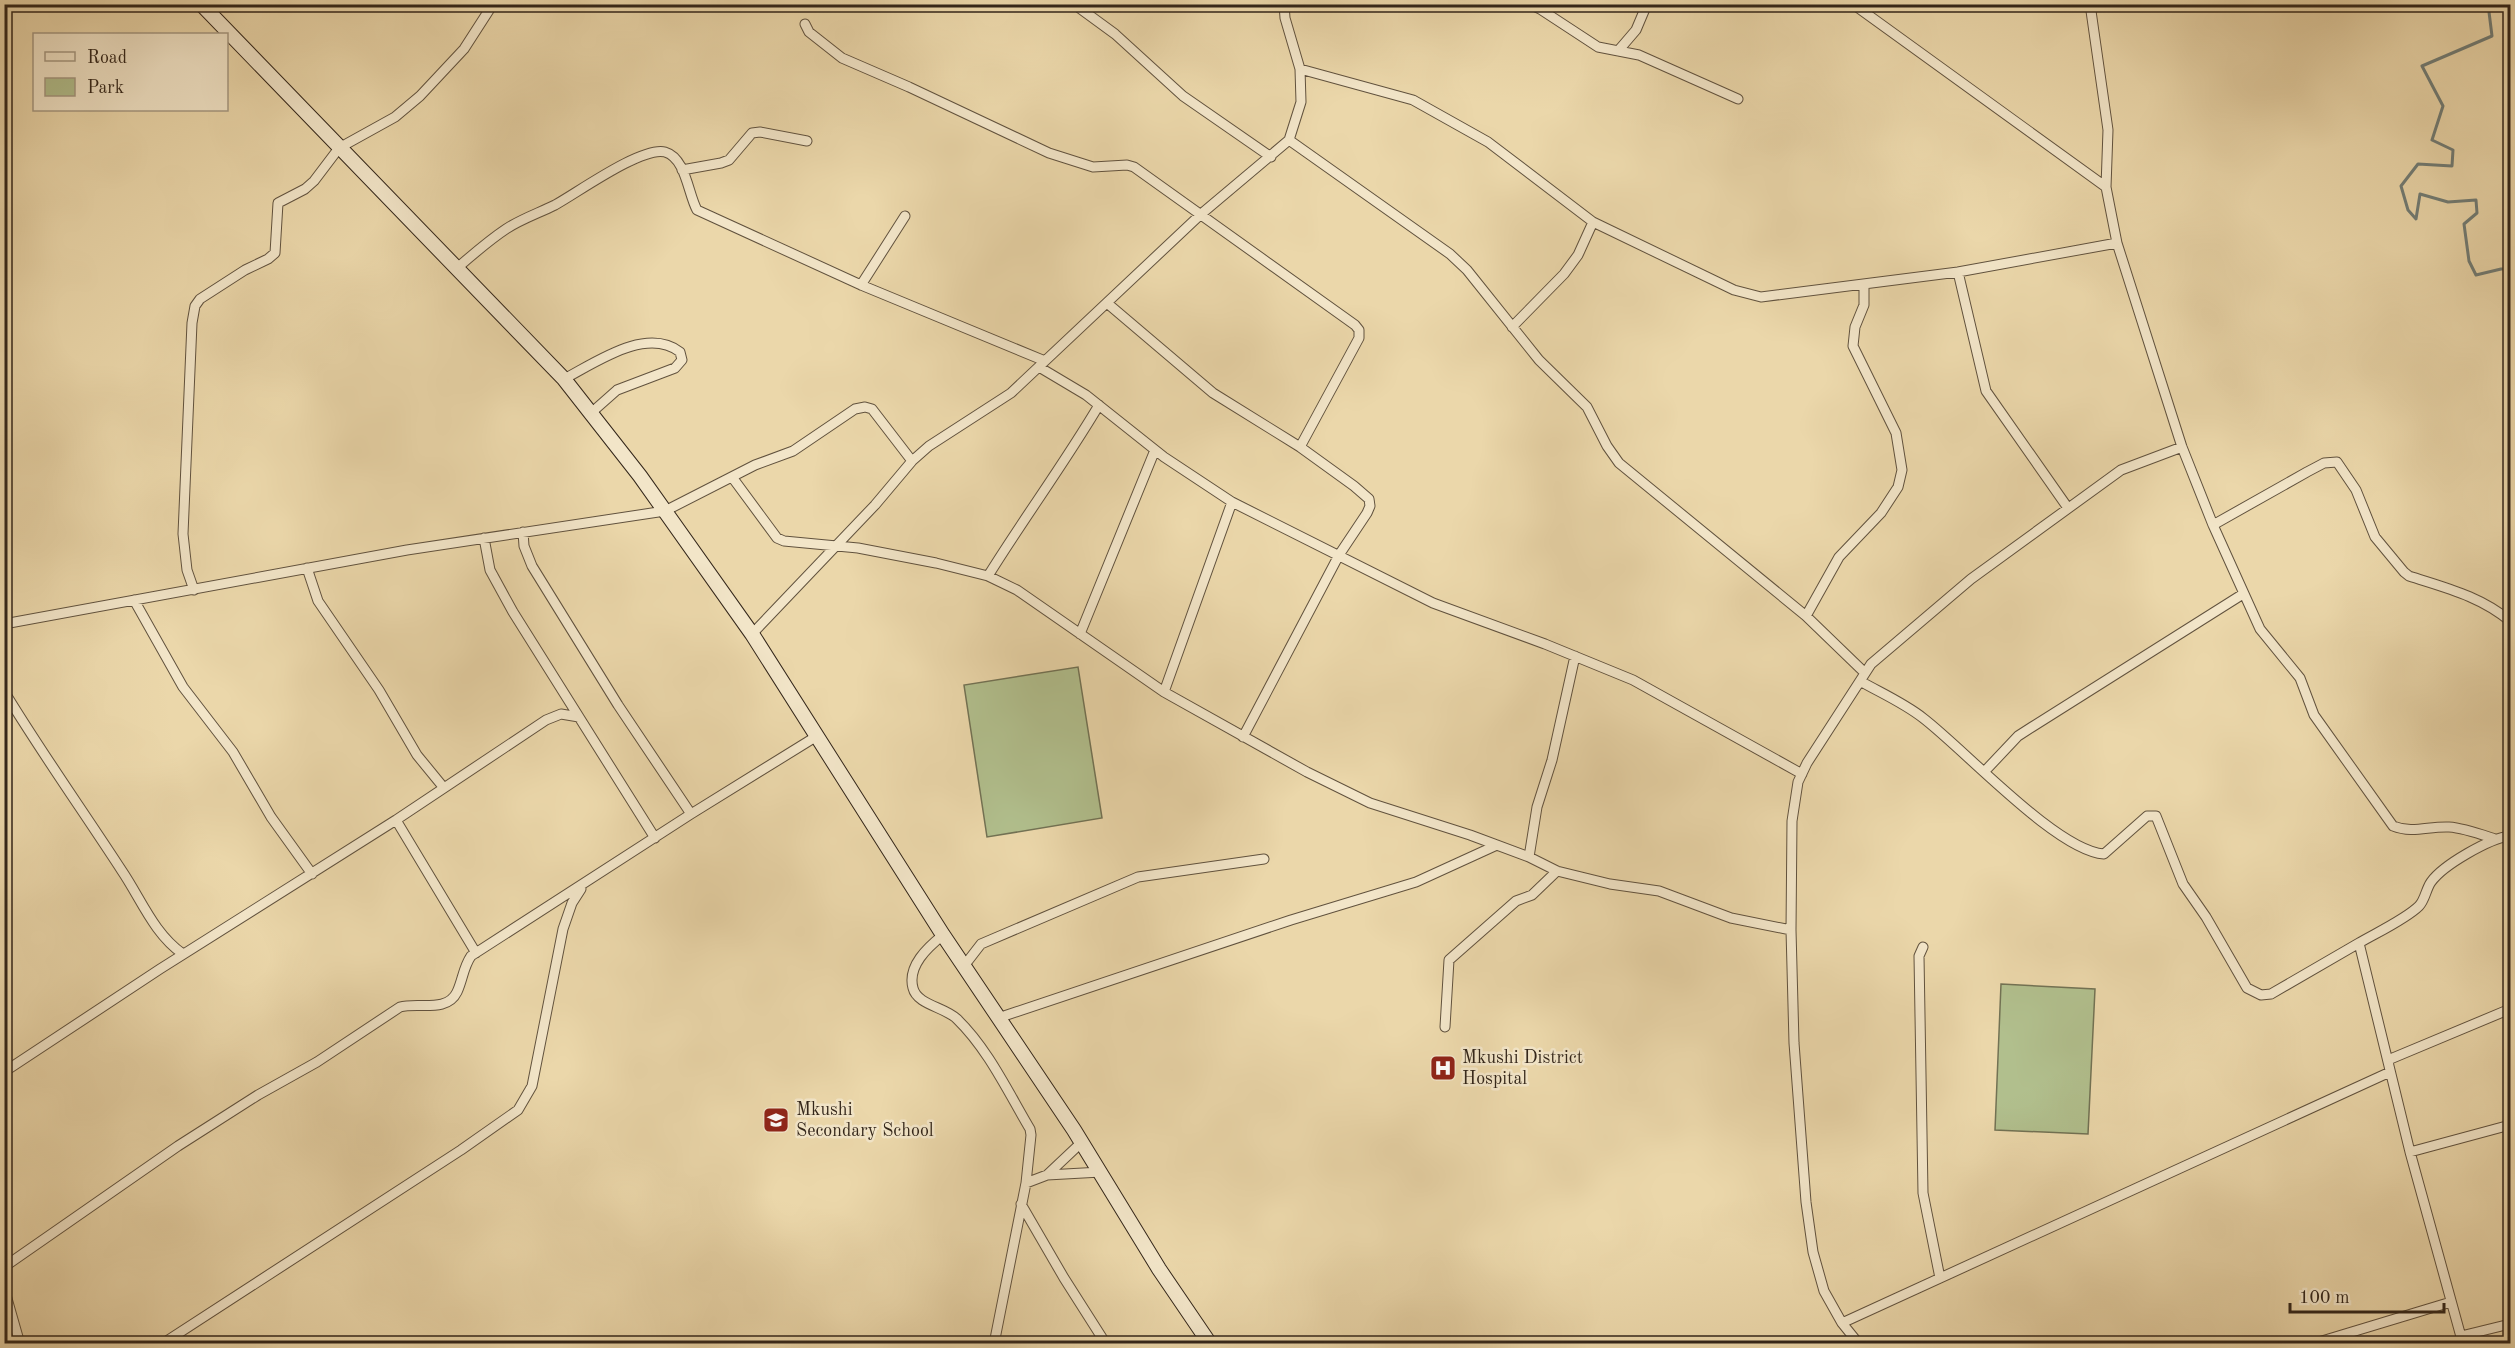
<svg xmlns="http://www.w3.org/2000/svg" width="2515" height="1348" font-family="'Old Standard TT',serif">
	<rect width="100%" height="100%" fill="#ebd7aa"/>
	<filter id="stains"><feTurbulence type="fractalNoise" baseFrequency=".00333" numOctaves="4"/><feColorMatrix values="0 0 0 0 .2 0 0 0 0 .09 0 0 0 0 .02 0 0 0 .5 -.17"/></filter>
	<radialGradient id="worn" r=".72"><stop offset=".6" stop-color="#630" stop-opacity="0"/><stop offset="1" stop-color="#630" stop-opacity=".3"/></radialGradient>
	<path fill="#b1bf8d" stroke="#727254" stroke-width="1.5" d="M1078 667 1102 818 987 837 964 685Z
		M2001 984 2095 989 2088 1134 1995 1130Z"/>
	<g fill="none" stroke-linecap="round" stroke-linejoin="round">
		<path stroke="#727d76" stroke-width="3" d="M2488 4 2492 36 2422 66 2443 106 2432 140 2453 150 2452 166 2418 164 2401 186 2408 210 2416 219 2420 194 2448 202 2476 200 2477 213 2464 224 2469 261 2476 275 2501 269H2510"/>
		<defs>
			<path id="street" d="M1074 4 1115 34 1183 96 1271 157
				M1529 4 1540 9 1598 47 1639 55 1738 99
				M1853 4 2106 187
				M2090 4 2108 130 2106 187 2117 243 2182 447 2213 525 2260 629 2300 678 2314 715 2393 826C2413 834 2428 826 2449 827 2464 828 2480 834 2495 839
				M805 24 809 32 842 58 909 87 1049 153 1093 167 1127 165 1134 167 1355 325 1359 330V338L1300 447
				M1618 51 1636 30 1647 4
				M1300 69 1413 100 1488 142 1593 222 1734 290 1761 297 1958 272 2117 243
				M1289 140 1450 254 1467 270 1539 360 1587 407 1607 446 1619 463 1806 616 1865 673
				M682 170 721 163 729 160 752 133 760 132 807 141
				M456 269C472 255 488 241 506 229 521 219 539 213 555 205 577 193 642 146 665 152 686 158 688 194 697 210L861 285 1045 361
				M1958 272 1986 391 2068 508
				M861 285 905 216
				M1107 303 1213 393 1300 447 1354 486 1369 499 1370 506 1367 513 1339 555 1243 737
				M1512 327 1564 274 1578 255 1593 222
				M1039 367 1086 395 1164 457 1232 502 1433 603 1545 644 1633 680 1802 774
				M564 379C595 363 646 326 680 352L682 360 675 368 617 390 591 413
				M732 477 777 538 784 541 858 548 936 563 988 576 1017 590 1164 692 1307 772 1370 803 1470 835 1529 857 1557 871 1610 884 1659 891 1731 918 1791 930
				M2213 525 2307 472 2324 463 2337 462 2356 490 2375 537 2404 572 2409 576C2446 588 2480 596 2510 621
				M523 532 524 546 532 566 618 705 691 814
				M484 538 490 570 513 612 655 838
				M307 568 318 601 379 690 417 755 444 788
				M988 576C1024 518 1064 464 1099 405
				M194 590 187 570 183 534 192 323 195 306 200 299 245 270 268 259 275 253 278 203 305 189 314 181 339 148 395 117 420 96 464 49 493 4
				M134 600 183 687 233 752 271 817 312 874
				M1806 616 1839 557 1881 513 1898 487 1902 470 1896 433 1853 346 1855 327 1864 305V285
				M4 624 407 550 665 511 755 465 793 451 855 409 865 407 872 409 912 461
				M752 634 875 505 912 461 929 446 1011 393 1200 215 1289 140 1301 102 1300 69 1285 18 1284 4
				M1080 634 1155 450
				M1860 681C1881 693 1904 703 1923 718 1965 750 2057 851 2104 854L2147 816H2156L2183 884 2206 917 2247 988 2261 995 2271 994 2359 943 2410 1152 2463 1344
				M4 691C41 752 83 811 122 871 141 899 154 934 183 954
				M1164 692 1232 502
				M1985 771 2018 736 2032 727 2243 594
				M396 820 476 953
				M1529 857 1537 807 1552 760 1575 656
				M943 935C928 947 907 966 913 988 917 1005 945 1007 957 1019 988 1049 1008 1092 1030 1129L1031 1135 1026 1183 994 1344
				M2359 943C2376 933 2406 919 2419 906 2425 900 2426 889 2431 882 2443 865 2490 838 2510 836
				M1923 947 1919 956 1923 1193 1940 1278
				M964 966 981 944 1138 877 1264 859
				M998 1018 1291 920 1416 882 1497 845
				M1445 1027 1449 960 1516 901 1532 895 1557 871
				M2388 1060 2510 1009
				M4 1072 160 969 396 820 546 720 561 714 579 717
				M2410 1152 2510 1125
				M1047 1175 1082 1142
				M1026 1183 1047 1175 1101 1172
				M1021 1204 1064 1278 1106 1344
				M4 1267 178 1146 258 1095 317 1062 400 1007C418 1002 447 1013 457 992 463 979 463 968 471 956L691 814 817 736
				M4 1288 20 1344
				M1842 1323 2390 1072
				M2461 1336 2510 1324
				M162 1344 461 1150 518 1110 532 1086 563 929 572 903 581 889
				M1859 1344 1842 1323 1824 1291 1813 1252 1806 1202 1794 1043 1791 930 1792 821 1798 782 1807 763 1871 664 1971 579 2121 470 2182 447
				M2312 1344 2451 1302"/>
			<path id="secondary" d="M201 4 564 379 640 476 752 634 943 935 1074 1130 1159 1269 1210 1344"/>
		</defs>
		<use href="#street" stroke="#61523e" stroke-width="11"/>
		<use href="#secondary" stroke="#33261a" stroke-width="16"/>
		<use href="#street" stroke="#f2e5c8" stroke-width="9"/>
		<use href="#secondary" stroke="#f2e5c8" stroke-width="14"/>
	</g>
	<defs>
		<symbol id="hospital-square" viewBox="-11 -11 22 22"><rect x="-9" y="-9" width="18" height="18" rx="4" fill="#8f2418" stroke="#f2e5c8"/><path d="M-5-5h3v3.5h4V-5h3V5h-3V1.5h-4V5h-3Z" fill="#fff"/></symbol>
		<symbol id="school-square" viewBox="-11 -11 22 22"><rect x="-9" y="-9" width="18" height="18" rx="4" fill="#8f2418" stroke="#f2e5c8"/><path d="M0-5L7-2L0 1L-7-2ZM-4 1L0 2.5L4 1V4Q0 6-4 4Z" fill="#fff"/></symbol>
	</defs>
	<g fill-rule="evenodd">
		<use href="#hospital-square" x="1428" y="1053" width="30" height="30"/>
		<use href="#school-square" x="761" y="1105" width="30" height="30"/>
	</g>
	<g text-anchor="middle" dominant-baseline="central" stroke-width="5" stroke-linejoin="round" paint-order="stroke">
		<g font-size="18" fill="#33261a" stroke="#f2e5c8" text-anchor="start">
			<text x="1462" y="1058">Mkushi District<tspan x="1462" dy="21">Hospital</tspan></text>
			<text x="796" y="1110">Mkushi<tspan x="796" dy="21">Secondary School</tspan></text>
		</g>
	</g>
	<rect width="2515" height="1348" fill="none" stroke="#ebd7aa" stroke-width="24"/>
	<rect x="6" y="6" width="2503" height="1336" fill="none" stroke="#33261a" stroke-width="3"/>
	<rect x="12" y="12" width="2491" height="1324" fill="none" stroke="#33261a" stroke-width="1.5"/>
	<rect x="33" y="33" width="195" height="78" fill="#f2e5c8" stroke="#a69982" stroke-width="1.5"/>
	<rect x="45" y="52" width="30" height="9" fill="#f2e5c8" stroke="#a69982" stroke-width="1.5"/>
	<text x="87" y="63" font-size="18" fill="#33261a">Road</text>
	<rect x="45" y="78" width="30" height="18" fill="#b1bf8d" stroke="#a69982" stroke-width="1.5"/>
	<text x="87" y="93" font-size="18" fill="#33261a">Park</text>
	<path d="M2290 1303v9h154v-9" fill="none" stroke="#33261a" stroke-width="3"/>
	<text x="2299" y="1303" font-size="18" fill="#33261a" stroke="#f2e5c8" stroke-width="4.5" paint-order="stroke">100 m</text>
	<rect width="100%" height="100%" filter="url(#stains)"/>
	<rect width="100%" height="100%" fill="url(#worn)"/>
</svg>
